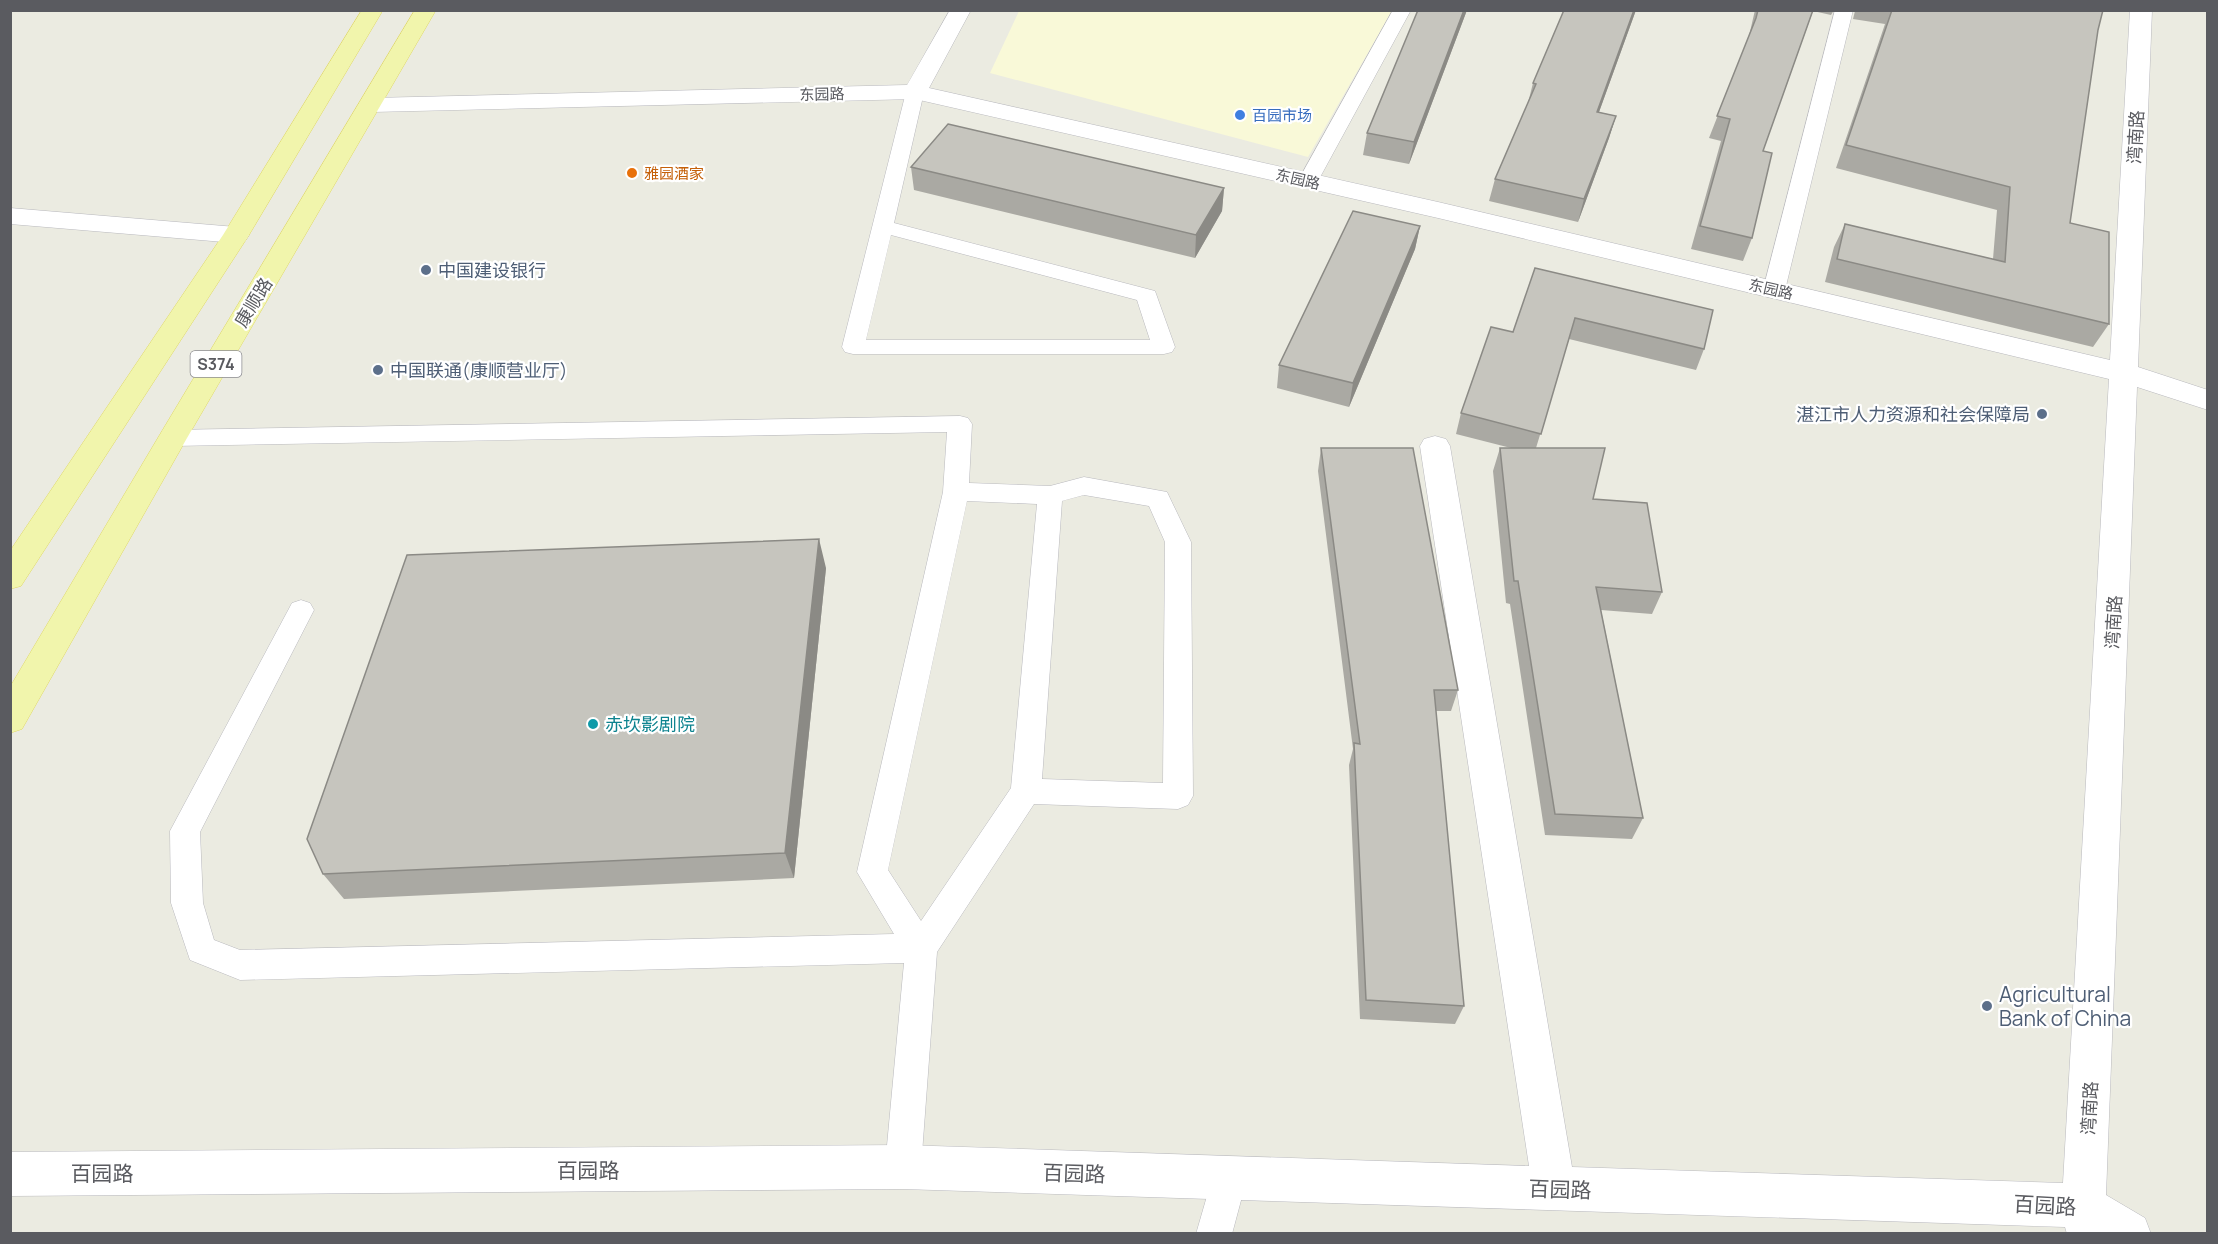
<svg xmlns="http://www.w3.org/2000/svg" width="2218" height="1244" font-family="Manrope,'Noto Sans SC',sans-serif">
	<rect width="100%" height="100%" fill="#ebebe1"/>
	<path fill="#f9f9d8" d="M1019 11V10L1392 11 1308 157 990 73Z"/>
	<g fill="none" stroke-linecap="round" stroke-linejoin="round">
		<defs>
			<path id="service" d="M1393 10H1411L1318 181 1315 185H1301L1298 181Z
				M1835 10H1853L1785 290 1782 295 1774 297 1766 295 1763 290Z
				M915 86 922 88 924 92 894 223 1155 291 1175 347 1172 352 1164 354H853L845 352 842 347 906 92 908 88ZM891 235 1137 300 1150 340H866Z
				M960 416 968 418 972 424 969 483 1050 486 1084 477 1167 492 1191 542 1193 796 1188 805 1178 809 1034 804 937 952 921 1167 915 1179 903 1185 891 1179 885 1167 904 963 240 980 190 960 171 903 170 831 292 603 301 600 310 603 314 610 200 832 203 903 214 940 240 950 894 934 857 872 943 492 947 432 172 446 163 444 160 438 163 432 172 430ZM1084 495 1149 506 1165 542 1163 783 1042 779 1062 501ZM967 501 1037 504 1011 788 921 921 888 870Z
				M1229 1160 1242 1165 1247 1178 1232 1234H1196L1216 1165Z"/>
			<path id="minor" d="M950 10H971L929 88 1438 202 2110 360 2130 10H2152L2138 367 2208 390V410L2137 387 2106 1195 2145 1218 2151 1234H2067L2065 1227 903 1189 10 1196V1152L903 1145 1529 1166 1420 446 1424 439 1435 436 1446 439 1450 446 1572 1167 2063 1183 2109 379 1438 218 915 99 372 112 364 110 360 105 364 100 372 98 907 85Z
				M10 208 236 227 245 229 249 235 245 241 236 243 10 224Z"/>
			<path id="primary" d="M362 10H383L249 235 21 586 10 589V551L223 235Z
				M415 10H436L187 438 22 729 10 733V687L162 431Z"/>
		</defs>
		<use href="#service" stroke="#b9b9be" stroke-width="1"/>
		<use href="#minor" stroke="#b9b9be" stroke-width="1"/>
		<use href="#primary" stroke="#e0d865" stroke-width="1"/>
		<use href="#service" fill="#fff" fill-rule="evenodd"/>
		<use href="#minor" fill="#fff" fill-rule="evenodd"/>
		<use href="#primary" fill="#f1f5ac" fill-rule="evenodd"/>
	</g>
	<path fill="#aaa9a3" d="M1467 10 1409 164 1363 155 1367 133Z
		M1564 10H1636L1599 112 1616 116 1609 138 1578 222 1489 201 1495 179 1528 103 1533 83Z
		M1755 10H1834L1831 15 1813 11 1763 151 1752 238 1743 261 1691 249 1721 141 1709 138 1749 36Z
		M2103 10 2098 30 2070 223 2109 324 2093 347 1825 282 1834 247 1845 224 1993 259 1997 210 1836 168 1885 24 1853 19 1855 11Z
		M911 167 1224 188 1222 211 1195 258 914 190Z
		M1420 226 1415 249 1349 407 1277 388 1279 365Z
		M1535 268 1704 349 1696 370 1569 339 1536 448 1593 499 1662 592 1652 614 1601 610 1643 818 1632 839 1545 835 1510 604 1506 603 1493 471 1500 448H1511L1456 434 1461 413 1513 332Z
		M1321 448 1458 690 1451 711H1436L1464 1006 1455 1024 1360 1019 1349 765 1353 749 1318 471Z
		M826 568 794 878 344 899 323 874Z"/>
	<path fill="#8b8a85" d="M1464 10H1467L1409 164 1414 142Z
		M1634 10H1636L1591 134 1597 112Z
		M1616 116 1609 138 1578 222 1584 199Z
		M1224 188 1222 211 1195 258 1196 235Z
		M1420 226 1415 249 1349 407 1353 383Z
		M819 539 826 568 794 878 785 853Z"/>
	<path fill="#c6c5be" stroke="#8b8a85" stroke-width="1.5" d="M1418 10H1464L1414 142 1367 133Z
		M1564 10H1634L1597 112 1616 116 1584 199 1495 179 1536 84 1533 83Z
		M1758 10H1813L1763 151 1772 153 1752 238 1700 226 1730 119 1717 116 1756 18Z
		M1892 10H2103L2098 30 2070 223 2109 232V324L1837 259 1845 224 2005 262 2010 187 1846 145Z
		M948 124 1224 188 1196 235 911 167Z
		M1353 211 1420 226 1353 383 1279 365Z
		M1535 268 1713 310 1704 349 1575 318 1541 434 1461 413 1491 327 1513 332Z
		M1321 448H1413L1458 690H1434L1464 1006 1366 1000 1354 743 1360 744Z
		M1500 448H1605L1593 499 1647 503 1662 592 1596 587 1643 818 1555 814 1518 581H1514Z
		M819 539 785 853 323 874 307 839 407 555Z"/>
	<circle fill="#3f7fe0" stroke="#fff" stroke-width="2" cx="1240" cy="115" r="6"/>
	<circle fill="#e8710a" stroke="#fff" stroke-width="2" cx="632" cy="173" r="6"/>
	<g fill="#5c6f8a" stroke="#fff" stroke-width="2">
		<circle cx="426" cy="270" r="6"/>
		<circle cx="378" cy="370" r="6"/>
		<circle cx="2042" cy="414" r="6"/>
		<circle cx="1987" cy="1006" r="6"/>
	</g>
	<circle fill="#0f9aa8" stroke="#fff" stroke-width="2" cx="593" cy="724" r="6"/>
	<g text-anchor="middle" dominant-baseline="central" stroke-width="4.5" stroke-linejoin="round" paint-order="stroke">
		<g font-size="15" fill="#5a5b60" stroke="#fff">
			<text transform="translate(822 94) rotate(-1)">东园路</text>
			<text transform="translate(1298 179) rotate(13)">东园路</text>
			<text transform="translate(1771 289) rotate(13)">东园路</text>
		</g>
		<g font-size="15" fill="#366cbe" stroke="#fff" text-anchor="start">
			<text x="1252" y="115">百园市场</text>
		</g>
		<g font-size="15" fill="#c56008" stroke="#fff" text-anchor="start">
			<text x="644" y="173">雅园酒家</text>
		</g>
		<rect fill="#fff" stroke="#8c8c90" stroke-width="1.5" x="190.5" y="351" width="51" height="26" rx="4.5"/>
		<g font-size="16" font-weight="bold" fill="#5a5b60">
			<text x="216" y="364">S374</text>
		</g>
		<g font-size="18" fill="#5a5b60" stroke="#fff">
			<text transform="translate(2135 137) rotate(-87)">湾南路</text>
			<text transform="translate(253 302) rotate(-59)">康顺路</text>
			<text transform="translate(2113 622) rotate(-87)">湾南路</text>
			<text transform="translate(2089 1108) rotate(-87)">湾南路</text>
		</g>
		<g font-size="18" fill="#4e5e75" stroke="#fff" text-anchor="start">
			<text x="438" y="270">中国建设银行</text>
			<text x="390" y="370">中国联通(康顺营业厅)</text>
			<text x="2030" y="414" text-anchor="end">湛江市人力资源和社会保障局</text>
		</g>
		<g font-size="18" fill="#0d838f" stroke="#fff" text-anchor="start">
			<text x="605" y="724">赤坎影剧院</text>
		</g>
		<g font-size="21" fill="#4e5e75" stroke="#fff" text-anchor="start">
			<text x="1999" y="994">Agricultural<tspan x="1999" dy="24">Bank of China</tspan></text>
		</g>
		<g font-size="21" fill="#5a5b60" stroke="#fff">
			<text x="588" y="1170">百园路</text>
			<text x="102" y="1173">百园路</text>
			<text transform="translate(1074 1173) rotate(2)">百园路</text>
			<text transform="translate(1560 1189) rotate(2)">百园路</text>
			<text transform="translate(2045 1205) rotate(3)">百园路</text>
		</g>
	</g>
	<rect width="2218" height="1244" fill="none" stroke="#5a5b60" stroke-width="24"/>
</svg>
